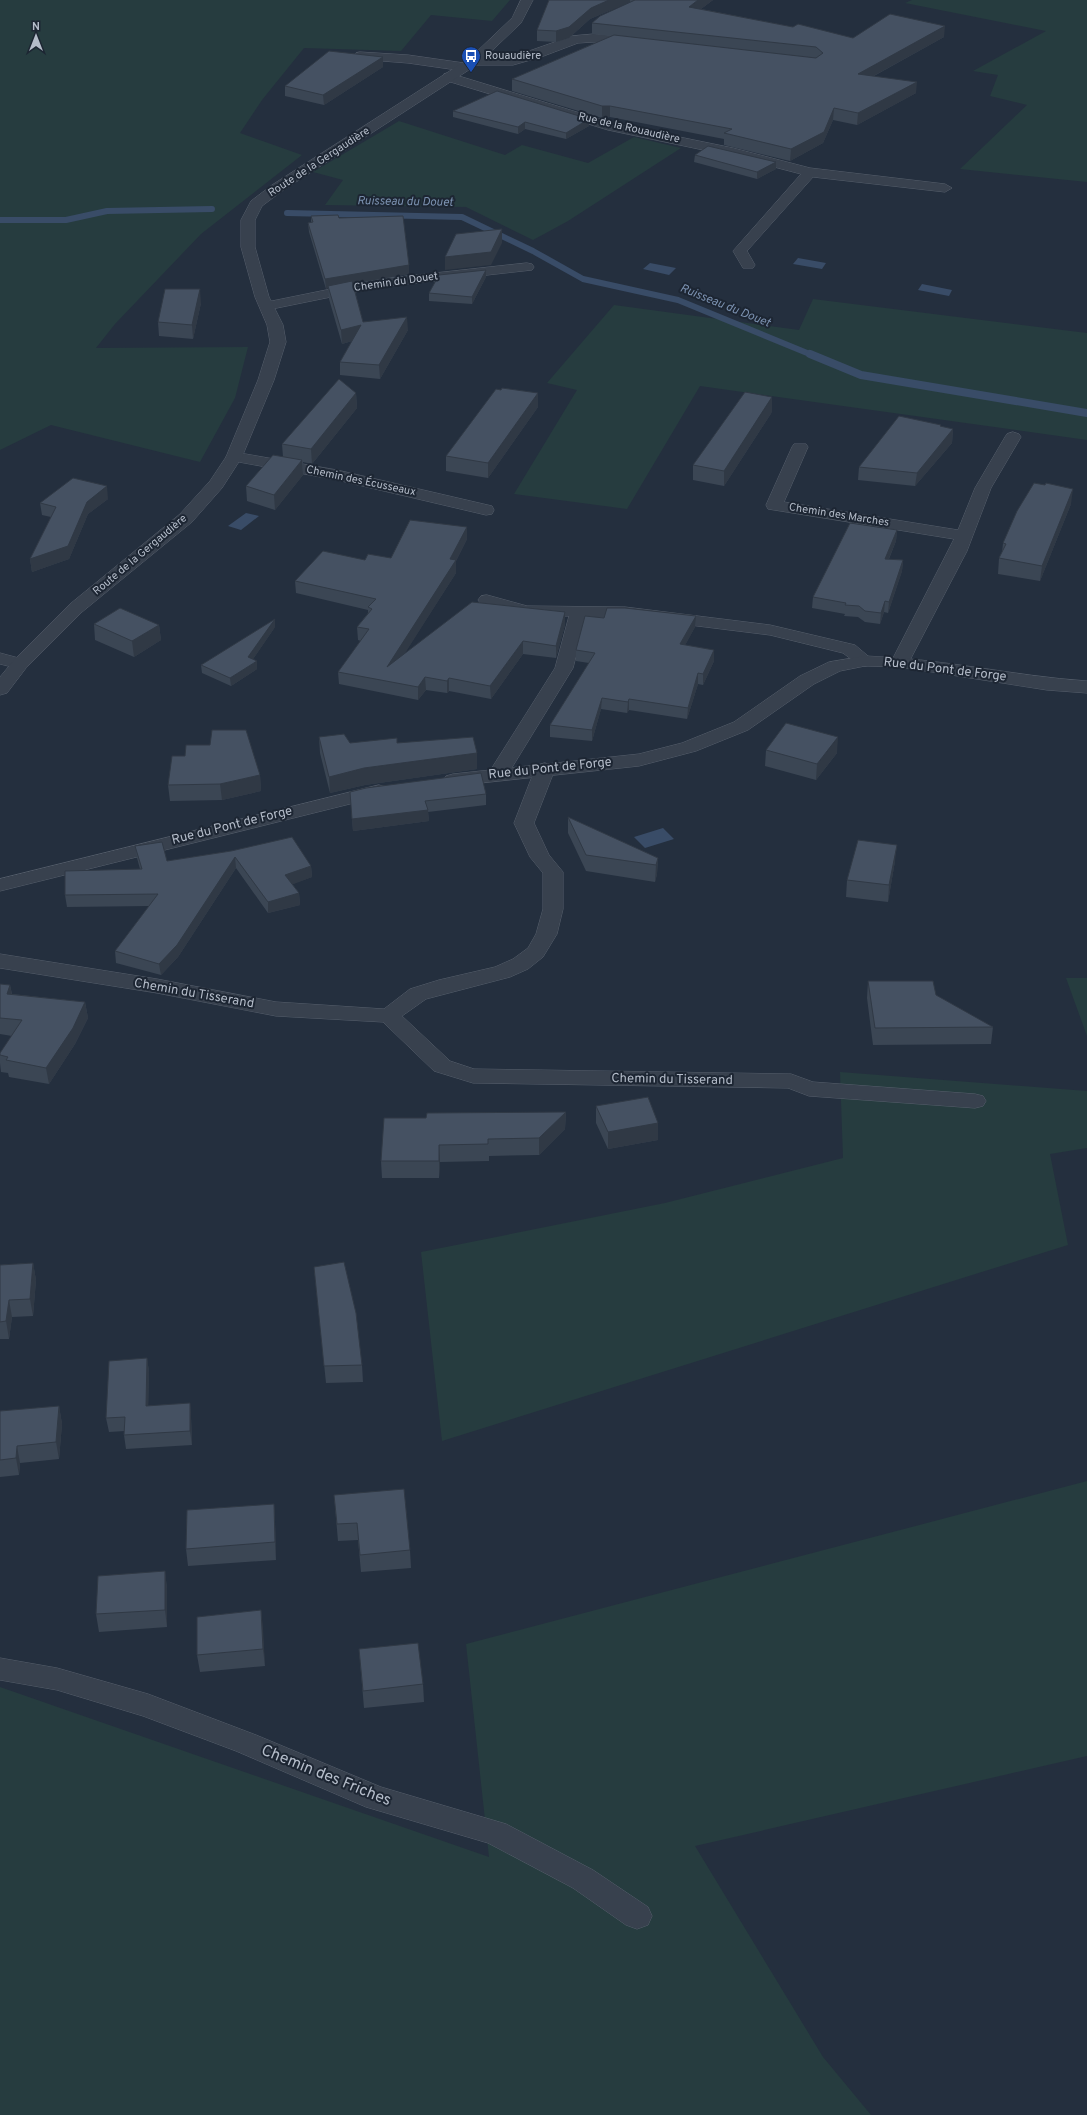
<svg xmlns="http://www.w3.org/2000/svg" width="1087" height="2115" font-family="Overpass,sans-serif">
	<rect width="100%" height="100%" fill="#242f3e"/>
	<path fill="#263c3f" d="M0 0H510L492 21 431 15 401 51 304 48 262 100 240 133 302 155 201 234 115 324 96 348 248 347 235 398 200 462 51 425 0 450Z
		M912 0H1087V182L960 169 1027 105 990 96 998 75 973 71 1046 31 905 3Z
		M399 121 505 155 522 145 588 163 634 137 681 148 568 221 533 240 466 207 325 205 343 180 313 172Z
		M813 299 1087 333V440L700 386 627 509 514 494 577 390 547 383 614 305 799 330Z
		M1066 978H1087V1036Z
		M840 1072 1087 1091V1148L1050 1154 1068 1245 442 1441 421 1252 665 1203 843 1158Z
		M1087 1481V1756L695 1846 823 2057 871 2115H0V1687L489 1857 466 1644Z"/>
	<path fill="#394c67" d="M798 258 826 263 822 269 793 264Z
		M650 263 676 268 669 275 643 269Z
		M922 284 952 290 949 296 918 290Z
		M246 513 259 516 241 530 228 526Z
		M663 828 674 839 645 848 634 837Z"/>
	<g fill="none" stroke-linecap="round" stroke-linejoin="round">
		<path stroke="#394c67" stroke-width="6" d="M287 213 462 217 533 251 583 279 678 300 812 355
			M0 220H66L107 211 212 209"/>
		<path stroke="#394c67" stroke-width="8" d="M810 354 861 375 1087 413"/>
		<defs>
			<path id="minor" d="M594 34 635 38 641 42 635 46 594 42 578 43 541 57 513 65H474L468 61 474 57H512L572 36Z
				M360 52 408 55 464 63 470 67 464 71 408 63 356 59 354 56 356 53Z
				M449 73 616 124 733 148 810 168 945 184 952 188 945 192 813 177 747 251 755 265 753 268H743L733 251 801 174 732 156 608 130 444 80 443 77 444 74Z
				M527 263 532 264 534 267 532 270 380 287 267 310 262 309 260 306 262 303 267 302 380 279Z
				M1013 432 1019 434 1021 437 991 488 967 551 909 662 906 666 900 667 894 666 891 662 954 539 768 509 766 505 792 447 794 444H806L808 447 784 502 958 530 975 488 1005 437 1007 434Z
				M234 452 337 470 492 506 494 510 492 514 486 515 337 480 228 460 226 457 228 454Z
				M487 595 527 606 625 607 770 625 855 645 874 661 871 665 865 666 859 665 843 653 770 635 625 617H586L573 668 508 774 505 778 498 780 491 778 488 774 555 668 569 616H526L481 604 478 600 481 596Z
				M0 653 26 660 29 664 26 668 20 669 0 664Z
				M545 763 552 765 555 769 534 823 549 855 563 872V909L557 934 543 957 528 969 510 977 426 999 402 1016 450 1061 474 1069 791 1074 813 1082 975 1094 983 1096 986 1101 983 1106 975 1108 809 1096 788 1088 473 1083 434 1071 383 1022 276 1016 157 993 0 968V954L157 979 276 1002 384 1009 410 989 439 980 495 967 513 959 528 948 536 934 543 909V873L530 857 514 823 535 769 538 765Z
				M0 1658 57 1668 148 1694 256 1735 381 1787 506 1824 593 1870 648 1907 652 1916 648 1925 637 1929 626 1925 573 1888 488 1843 366 1807 236 1751 143 1716 57 1690 0 1680Z"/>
			<path id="tertiary" d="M521 0H533L521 23 478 64 282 191 262 206 255 220V247L269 297 283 325 286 342 274 380 242 457 222 488 192 522 82 612 26 668 7 693 0 695V677L14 660 70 604 180 514 210 481 226 457 258 380 270 342 267 325 255 297 241 247V220L251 201 272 185 470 58 512 18Z
				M865 656C940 658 1013 676 1087 681V693L1047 690 900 667 865 666 840 671 814 684 748 730 696 751 639 766 453 786 446 784 443 780 446 776 453 774 639 754 682 743 734 722 800 676 829 662Z
				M379 785 386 787 389 791 386 795 0 891V879Z"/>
		</defs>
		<use href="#minor" stroke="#565f6c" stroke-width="1"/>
		<use href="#tertiary" stroke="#565f6c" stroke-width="1"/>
		<use href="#minor" fill="#38414e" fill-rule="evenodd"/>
		<use href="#tertiary" fill="#38414e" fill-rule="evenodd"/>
	</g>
	<path fill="#3b4654" d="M549 0H713L701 9 793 27 853 38 944 37 874 76 916 93 857 125 833 120 823 143 790 161 724 145V139L610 117 602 118 512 91V79L611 36 592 34V23L631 2H630L590 19 569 38 556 42 537 41V30Z
		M383 67 324 105 285 96V86Z
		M453 111 589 119V126L566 139 525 129 518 134 453 117Z
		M695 155 776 169 757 179 694 162Z
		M311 216 409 274 353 284 363 322 408 330 380 379 340 375V362L352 341 342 344 329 299 328 288 326 289 309 232 308 223 311 222Z
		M486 277 472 304 429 301V293Z
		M201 303 193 339 159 336 158 322Z
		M356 393 357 408 312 464 303 462V475L275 510 247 501 246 486 283 457 282 444Z
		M538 393V407L488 478 446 471V456Z
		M772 412 724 486 693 480V465Z
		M941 425V427L953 429 952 443 915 486 858 480 859 467Z
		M108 499 88 514 69 559 32 572 30 559 51 517 42 515 40 503Z
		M1071 504 1040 581 998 574 999 558 1002 553 1003 543Z
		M897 530 896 541 889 559 903 560 902 571 888 613 884 612 880 624 865 622 858 617 844 616 845 614 812 608 813 597Z
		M467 539 456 561V573L404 654 565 612V625L556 658 523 654 491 699 449 691 447 693 426 690 418 700 339 684 338 672 361 641 358 640 357 627 368 613V610L296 593 295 581 365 560 391 558Z
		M696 616 695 627 685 645 714 661 703 685 698 684 687 719 629 710 627 713 601 709 592 741 550 737V725L589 663 576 661V650Z
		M94 624 159 625 161 640 134 657 95 640Z
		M275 627 253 659 257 669 231 686 202 673 201 665Z
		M319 737 350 743H397L477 753V769L365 785 330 793 320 753Z
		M766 750 837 753 816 780 765 766Z
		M260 775 261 791 222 800 170 801 168 785Z
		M350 792 486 794V805L428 812 429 821 353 831Z
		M568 817 658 858 657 874 655 882 586 871 568 833Z
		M135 846 167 861 231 851 311 866 312 877 292 884 299 893 300 905 268 913 236 868 178 957 161 975 116 963 115 951 150 906 67 907 65 895 140 869 137 858Z
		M895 861 888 902 846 897 847 880Z
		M868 981 993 1027 991 1044 873 1045 867 998Z
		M0 984 10 985 12 994 85 1002 88 1018 75 1044 49 1084 9 1077 8 1073 1 1072 0 1063V1053L12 1036 0 1034Z
		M596 1106 658 1123V1140L608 1149 596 1123Z
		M566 1112 565 1129 539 1155 489 1156V1161L440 1162 439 1178H382L381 1161 426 1118Z
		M33 1263 36 1280 33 1316 12 1317 9 1339H0V1265Z
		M314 1267 362 1365 363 1382 326 1383Z
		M147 1358 149 1372 148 1406 190 1403 191 1417 192 1445 126 1449 124 1435 125 1431 109 1432 106 1418Z
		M59 1406 62 1424 59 1459 20 1463 19 1475 0 1477V1411Z
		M334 1495 410 1550 411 1568 361 1572 358 1540 338 1541Z
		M274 1504 275 1521 276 1560 188 1566 186 1549Z
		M165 1571 167 1589V1627L99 1632 96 1614Z
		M261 1610 265 1666 200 1672 197 1655Z
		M359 1649 423 1684 424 1702 364 1708Z"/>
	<path fill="#303945" d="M609 0H630V2L590 19 569 38 556 42V31L591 8Z
		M698 0H713L689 18V7Z
		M945 26 944 37 857 85 858 74Z
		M383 57V67L324 105 323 95Z
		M917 82 916 93 857 125 858 113Z
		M602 106H610V117L602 118Z
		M834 108 833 120 823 143 790 161 791 149Z
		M589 119V126L566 139V133Z
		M525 122V129L518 134V127Z
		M776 162V169L757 179V172Z
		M502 229V243L491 265 445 270V257Z
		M409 265V274L328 288V286V288L326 289 325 279Z
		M486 270V277L472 304V297Z
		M200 289 201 303 193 339 192 325Z
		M407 317 408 330 380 379 379 365Z
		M361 325 362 338 342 344 341 330Z
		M356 393 357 408 312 464 311 449Z
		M538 393V407L488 478V463Z
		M772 397V412L724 486V471Z
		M953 429 952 443 915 486 917 473Z
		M302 460 303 475 275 510 274 495Z
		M107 486 108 499 88 514 69 559 32 572 30 559 87 502Z
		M1073 489 1071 504 1040 581 1042 566Z
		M467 527V539L456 561V573L388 680 387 667 450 559Z
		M897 530 896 541 884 570 885 559Z
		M903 560 902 571 888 613 889 602Z
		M885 601 884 612 880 624 881 613Z
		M565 612V625L556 658V646Z
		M696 616 695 627 680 655V644Z
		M275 619V627L249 665 248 657Z
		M159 625 161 640 134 657 132 641Z
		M523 641V654L491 699 490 686Z
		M714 650V661L703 685V674Z
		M257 661V669L231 686 230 678Z
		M698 673V684L687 719 688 708Z
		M425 677 426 690 418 700V687Z
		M449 678V691L447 693V681Z
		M602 698 601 709 592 741V730Z
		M629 699V710L627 713 628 702Z
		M838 737 837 753 816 780 817 764Z
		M477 753V769L365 785 330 793 329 777 364 768Z
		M260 775 261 791 222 800 220 784Z
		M428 810 429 821 353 831 352 819Z
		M897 845 895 861 888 902 889 885Z
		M235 857 236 868 178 957 161 975 159 964Z
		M658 858 657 874 655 882 656 865Z
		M311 866 312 877 286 887 285 875Z
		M299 893 300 905 268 913V902Z
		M10 985 13 1002 7 994Z
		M85 1002 88 1018 75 1044 49 1084 46 1068Z
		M566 1112 565 1129 539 1155V1138Z
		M658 1123V1140L608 1149V1132Z
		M439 1145 440 1162 439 1178Z
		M33 1263 36 1280 33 1316 30 1299Z
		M9 1300 12 1317 9 1339 6 1321Z
		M147 1358 149 1372 148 1421 146 1406Z
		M190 1403 191 1417 192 1445 190 1431Z
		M59 1406 62 1424 59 1459 56 1442Z
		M17 1446 20 1463 19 1475 16 1458Z
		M274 1504 275 1521 276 1560 275 1542Z
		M165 1571 167 1589V1627L165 1610Z
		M261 1610 263 1628 265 1666 263 1649Z"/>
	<path fill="#455162" stroke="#303945" d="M549 0H609L591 8 569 27 556 31 537 30Z
		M635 0H698L689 7 793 27 798 24 853 38 890 14 945 26 858 74 917 82 858 113 834 108 824 132 791 149 724 133 732 129 610 106H602L512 79 614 35 816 58 823 53 816 47 592 23 600 16Z
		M329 51 383 57 323 95 285 86Z
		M497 91 589 119 566 133 525 122 518 127 453 111Z
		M708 146 776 162 757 172 695 155Z
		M338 215 339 218 403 216 409 265 325 279 308 223 313 222 311 216Z
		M502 229 491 252 445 257 456 234Z
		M486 270 472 297 429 293 439 275Z
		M352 281 363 322 407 317 379 365 340 362 361 325 341 330 328 286Z
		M165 289H200L192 325 158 322Z
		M339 379 356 393 311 449 282 444Z
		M502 388 538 393 488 463 446 456 496 389 501 390Z
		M745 392 772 397 724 471 693 465Z
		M899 416 941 425 940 426 953 429 917 473 859 467Z
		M273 455 302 460 274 495 246 486Z
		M73 478 107 486 87 502 68 546 30 559 56 507 40 503Z
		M1034 483 1045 485 1046 483 1073 489 1042 566 999 558 1006 544 1003 543 1017 511Z
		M410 520 467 527 450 559 456 560 387 667 472 602 565 612 556 646 523 641 490 686 449 678 447 681 425 677 418 687 338 672 369 629 357 627 372 609 368 607 376 599 295 581 323 551 365 560 368 554 391 558Z
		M850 523 897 530 885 559 903 560 889 602 885 601 881 613 865 611 859 606 845 605 846 603 813 597Z
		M120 608 159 625 132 641 94 624Z
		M607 608H625L696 616 680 644 714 650 703 674 698 673 688 708 629 699 628 702 602 698 592 730 550 725 595 653 576 650 585 616 604 618Z
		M275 619 248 657 257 661 230 678 201 665Z
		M786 723 838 737 817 764 766 750Z
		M212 730H246L260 775 220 784 168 785 172 756H185L186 745H210Z
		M344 734 350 743 397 738V743L473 737 477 753 364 768 329 777 319 737Z
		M481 773 486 794 425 801 428 810 352 819 350 792 366 788Z
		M568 817 658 858 656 865 586 855Z
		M292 837 311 866 285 875 299 893 268 902 235 857 177 945 159 964 115 951 158 894 65 895V871L142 869 135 846 162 842 167 861 231 851Z
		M858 840 897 845 889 885 847 880Z
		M868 981H933L936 995 993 1027 875 1028Z
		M0 984 10 985 7 994 85 1002 73 1028 46 1068 6 1060 8 1057 0 1055V1053L22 1020 0 1018Z
		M648 1097 658 1123 608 1132 596 1106Z
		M566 1112 539 1138 488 1139V1144L439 1145V1161H381L384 1118H426L427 1113Z
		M344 1262 356 1313 362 1365 324 1366 314 1267Z
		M33 1263 30 1299 9 1300 6 1321 0 1322V1265Z
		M147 1358 146 1406 190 1403V1431L124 1435 125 1417 106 1418 109 1361Z
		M59 1406 56 1442 17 1446 16 1458 0 1460V1411Z
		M404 1489 410 1550 360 1555 357 1523 337 1524 334 1495Z
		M274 1504 275 1542 186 1549 187 1510Z
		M165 1571V1610L96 1614 98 1576Z
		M261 1610 263 1649 197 1655V1617Z
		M418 1643 423 1684 363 1691 359 1649Z"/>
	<defs>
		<symbol id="bus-pin" viewBox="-11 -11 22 30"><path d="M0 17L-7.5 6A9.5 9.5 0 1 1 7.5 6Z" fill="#1a4fb4" stroke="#1d2633"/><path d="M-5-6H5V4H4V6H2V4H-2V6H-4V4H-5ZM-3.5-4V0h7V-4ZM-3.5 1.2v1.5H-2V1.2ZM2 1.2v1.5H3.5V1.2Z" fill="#fff"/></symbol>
	</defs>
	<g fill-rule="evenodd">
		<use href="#bus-pin" x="460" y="45" width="22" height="30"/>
	</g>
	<g text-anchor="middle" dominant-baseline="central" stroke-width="4" stroke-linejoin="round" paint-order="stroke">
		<g font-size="11" fill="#b4bcc9" stroke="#1d2633" text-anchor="start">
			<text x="485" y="56">Rouaudière</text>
		</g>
		<g font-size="11" fill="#b4bcc9" stroke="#1d2633">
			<text transform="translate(629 128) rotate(13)">Rue de la Rouaudière</text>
			<text transform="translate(319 162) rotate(-33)">Route de la Gergaudière</text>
			<text transform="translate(396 282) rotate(-8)">Chemin du Douet</text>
			<text transform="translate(361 481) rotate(12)">Chemin des Écusseaux</text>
			<text transform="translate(839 515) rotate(9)">Chemin des Marches</text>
			<text transform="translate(140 555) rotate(-40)">Route de la Gergaudière</text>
		</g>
		<g font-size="12" font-style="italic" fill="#7c92b1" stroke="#1d2633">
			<text transform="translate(405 202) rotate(1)">Ruisseau du Douet</text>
			<text transform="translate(725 306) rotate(22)">Ruisseau du Douet</text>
		</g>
		<g font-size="13" fill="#b4bcc9" stroke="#1d2633">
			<text transform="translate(945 670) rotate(7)">Rue du Pont de Forge</text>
			<text transform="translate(550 769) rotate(-6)">Rue du Pont de Forge</text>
			<text transform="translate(232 826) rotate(-14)">Rue du Pont de Forge</text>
			<text transform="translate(194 994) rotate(10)">Chemin du Tisserand</text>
			<text transform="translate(672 1080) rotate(1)">Chemin du Tisserand</text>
		</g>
		<g font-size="16" fill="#b4bcc9" stroke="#1d2633">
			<text transform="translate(326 1776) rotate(22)">Chemin des Friches</text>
		</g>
	</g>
	<g transform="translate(36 36)" stroke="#1d2633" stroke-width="3" paint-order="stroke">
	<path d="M0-3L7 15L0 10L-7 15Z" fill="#b4bcc9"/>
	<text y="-6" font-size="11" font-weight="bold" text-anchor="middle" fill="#b4bcc9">N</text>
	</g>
</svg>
